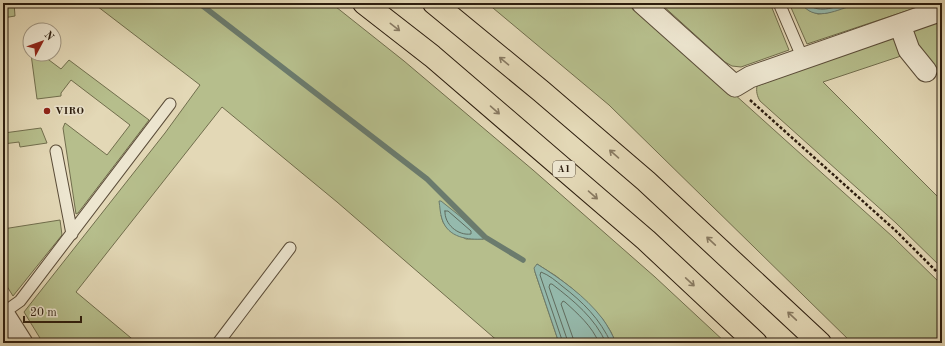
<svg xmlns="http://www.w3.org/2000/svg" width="945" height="346" font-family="'Old Standard TT',serif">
	<rect width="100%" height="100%" fill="#e3d8b6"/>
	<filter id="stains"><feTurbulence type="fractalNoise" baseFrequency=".005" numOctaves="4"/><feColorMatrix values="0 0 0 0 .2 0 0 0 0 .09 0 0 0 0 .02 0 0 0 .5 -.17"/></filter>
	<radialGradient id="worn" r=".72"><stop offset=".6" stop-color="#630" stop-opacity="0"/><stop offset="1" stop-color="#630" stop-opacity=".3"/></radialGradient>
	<path fill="#b6be8c" stroke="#716e4d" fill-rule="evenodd" d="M3 3H14L15 16 3 18Z
		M93 3H331L404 61 533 170 655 277 726 343H616L611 332 602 318 574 290 556 276 537 264 535 272 559 343H500L337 202 222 107 76 292 137 343H43L24 312 165 133 200 85ZM441 215 483 239H466L447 228 443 222Z
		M487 3H633L893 237 942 285V343H852L609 105Z
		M660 3H770L789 50 741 67 732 66 725 62Z
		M789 3H801L803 6 810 11 818 14 827 13 852 5 864 3H930L807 44Z
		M942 18V78L927 63 901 56 823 82 942 201V268L896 223 760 101C757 96 756 91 757 86Z
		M31 54H41L61 69 69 60 149 120 78 213 76 214 63 128 65 123 107 155 130 125 71 80 61 93V96L37 99Z
		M41 128 47 143 20 147 19 142 3 144V129L4 133Z
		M60 220 62 235 13 296 3 280V229Z"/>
	<path fill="#95baad" stroke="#6b7b6d" d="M801 3H864C860 4 855 4 851 6 834 11 814 22 801 3Z
		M439 201H441L461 217 484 239C468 240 448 238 442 219 440 213 440 207 439 201Z
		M537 264C561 279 585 296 602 318 608 326 612 334 616 343H559L535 272 534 268Z"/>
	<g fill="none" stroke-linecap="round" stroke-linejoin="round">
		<path stroke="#606c5e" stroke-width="1" d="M806 3C818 14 833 8 847 3
			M445 211H448L471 231V234C458 236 444 224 445 211Z
			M563 343 540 275 541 272C549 275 556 281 562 286 583 302 600 319 611 343
			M568 343 567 339 549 287 550 284H552C574 301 595 318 606 343
			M574 343 573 338 561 304 563 301 565 302C578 314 592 326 599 343"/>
		<path stroke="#6b7b6d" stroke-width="5.5" d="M199 3 427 179 485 237 523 260"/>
		<defs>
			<path id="lane" d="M779 3 803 59
				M56 151 72 234
				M3 313 20 301 170 104
				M218 343 290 248"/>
			<path id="street" d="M642 3 735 86 750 77 942 10
				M900 25 909 50 926 71
				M3 313 22 343"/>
			<path id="highway" d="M364 3 432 56 646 240 756 343
				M434 3 541 91 646 181 820 343"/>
		</defs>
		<use href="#lane" stroke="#5a4c38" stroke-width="13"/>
		<use href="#street" stroke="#5a4c38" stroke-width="23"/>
		<use href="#highway" stroke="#2c1d0e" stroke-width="24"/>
		<path stroke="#2c1d0e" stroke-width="2.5" stroke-dasharray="3 2" stroke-linecap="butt" d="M750 100 895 230 942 277"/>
		<use href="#lane" stroke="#ede6d0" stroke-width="11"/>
		<use href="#street" stroke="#ede6d0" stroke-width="21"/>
		<use href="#highway" stroke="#e3d8b6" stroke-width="22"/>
	</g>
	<defs><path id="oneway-shaft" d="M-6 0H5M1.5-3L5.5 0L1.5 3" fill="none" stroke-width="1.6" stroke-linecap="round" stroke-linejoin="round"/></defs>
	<g stroke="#887a62">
		<use href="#oneway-shaft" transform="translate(395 27) rotate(38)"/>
		<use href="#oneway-shaft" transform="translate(504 61) rotate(-140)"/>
		<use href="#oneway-shaft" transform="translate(495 110) rotate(41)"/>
		<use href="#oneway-shaft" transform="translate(614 154) rotate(-139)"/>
		<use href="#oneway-shaft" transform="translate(593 195) rotate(41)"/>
		<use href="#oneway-shaft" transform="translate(711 241) rotate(-137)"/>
		<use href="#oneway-shaft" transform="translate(690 282) rotate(43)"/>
		<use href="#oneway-shaft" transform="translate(792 316) rotate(-137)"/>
	</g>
	<circle fill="#8f2418" stroke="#ede6d0" stroke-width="1.5" cx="47" cy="111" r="4"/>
	<g text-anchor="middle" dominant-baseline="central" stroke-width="3" stroke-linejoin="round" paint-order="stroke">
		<rect fill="#ede6d0" stroke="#665948" stroke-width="1" x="553" y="161" width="22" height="16" rx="3"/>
		<g font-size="10" font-weight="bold" fill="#2c1d0e">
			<text x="564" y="169">A1</text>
		</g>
		<g font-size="11" font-weight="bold" fill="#2c1d0e" stroke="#ede6d0" text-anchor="start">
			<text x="55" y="111">VIRO</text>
		</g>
	</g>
	<rect width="945" height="346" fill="none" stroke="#e3d8b6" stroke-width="16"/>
	<rect x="4" y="4" width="937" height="338" fill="none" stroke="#2c1d0e" stroke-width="2"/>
	<rect x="8" y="8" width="929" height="330" fill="none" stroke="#2c1d0e"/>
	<g transform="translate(42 42) rotate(49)"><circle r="19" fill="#ede6d0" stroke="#a09682"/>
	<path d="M0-3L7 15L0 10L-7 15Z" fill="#8f2418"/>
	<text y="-6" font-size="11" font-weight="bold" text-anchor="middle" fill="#2c1d0e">N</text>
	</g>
	<path d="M24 316v6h57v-6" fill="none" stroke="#2c1d0e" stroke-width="2"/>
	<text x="30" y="316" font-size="12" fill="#2c1d0e" stroke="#ede6d0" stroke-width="3" paint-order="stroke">20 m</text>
	<rect width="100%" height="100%" filter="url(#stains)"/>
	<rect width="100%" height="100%" fill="url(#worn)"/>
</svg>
